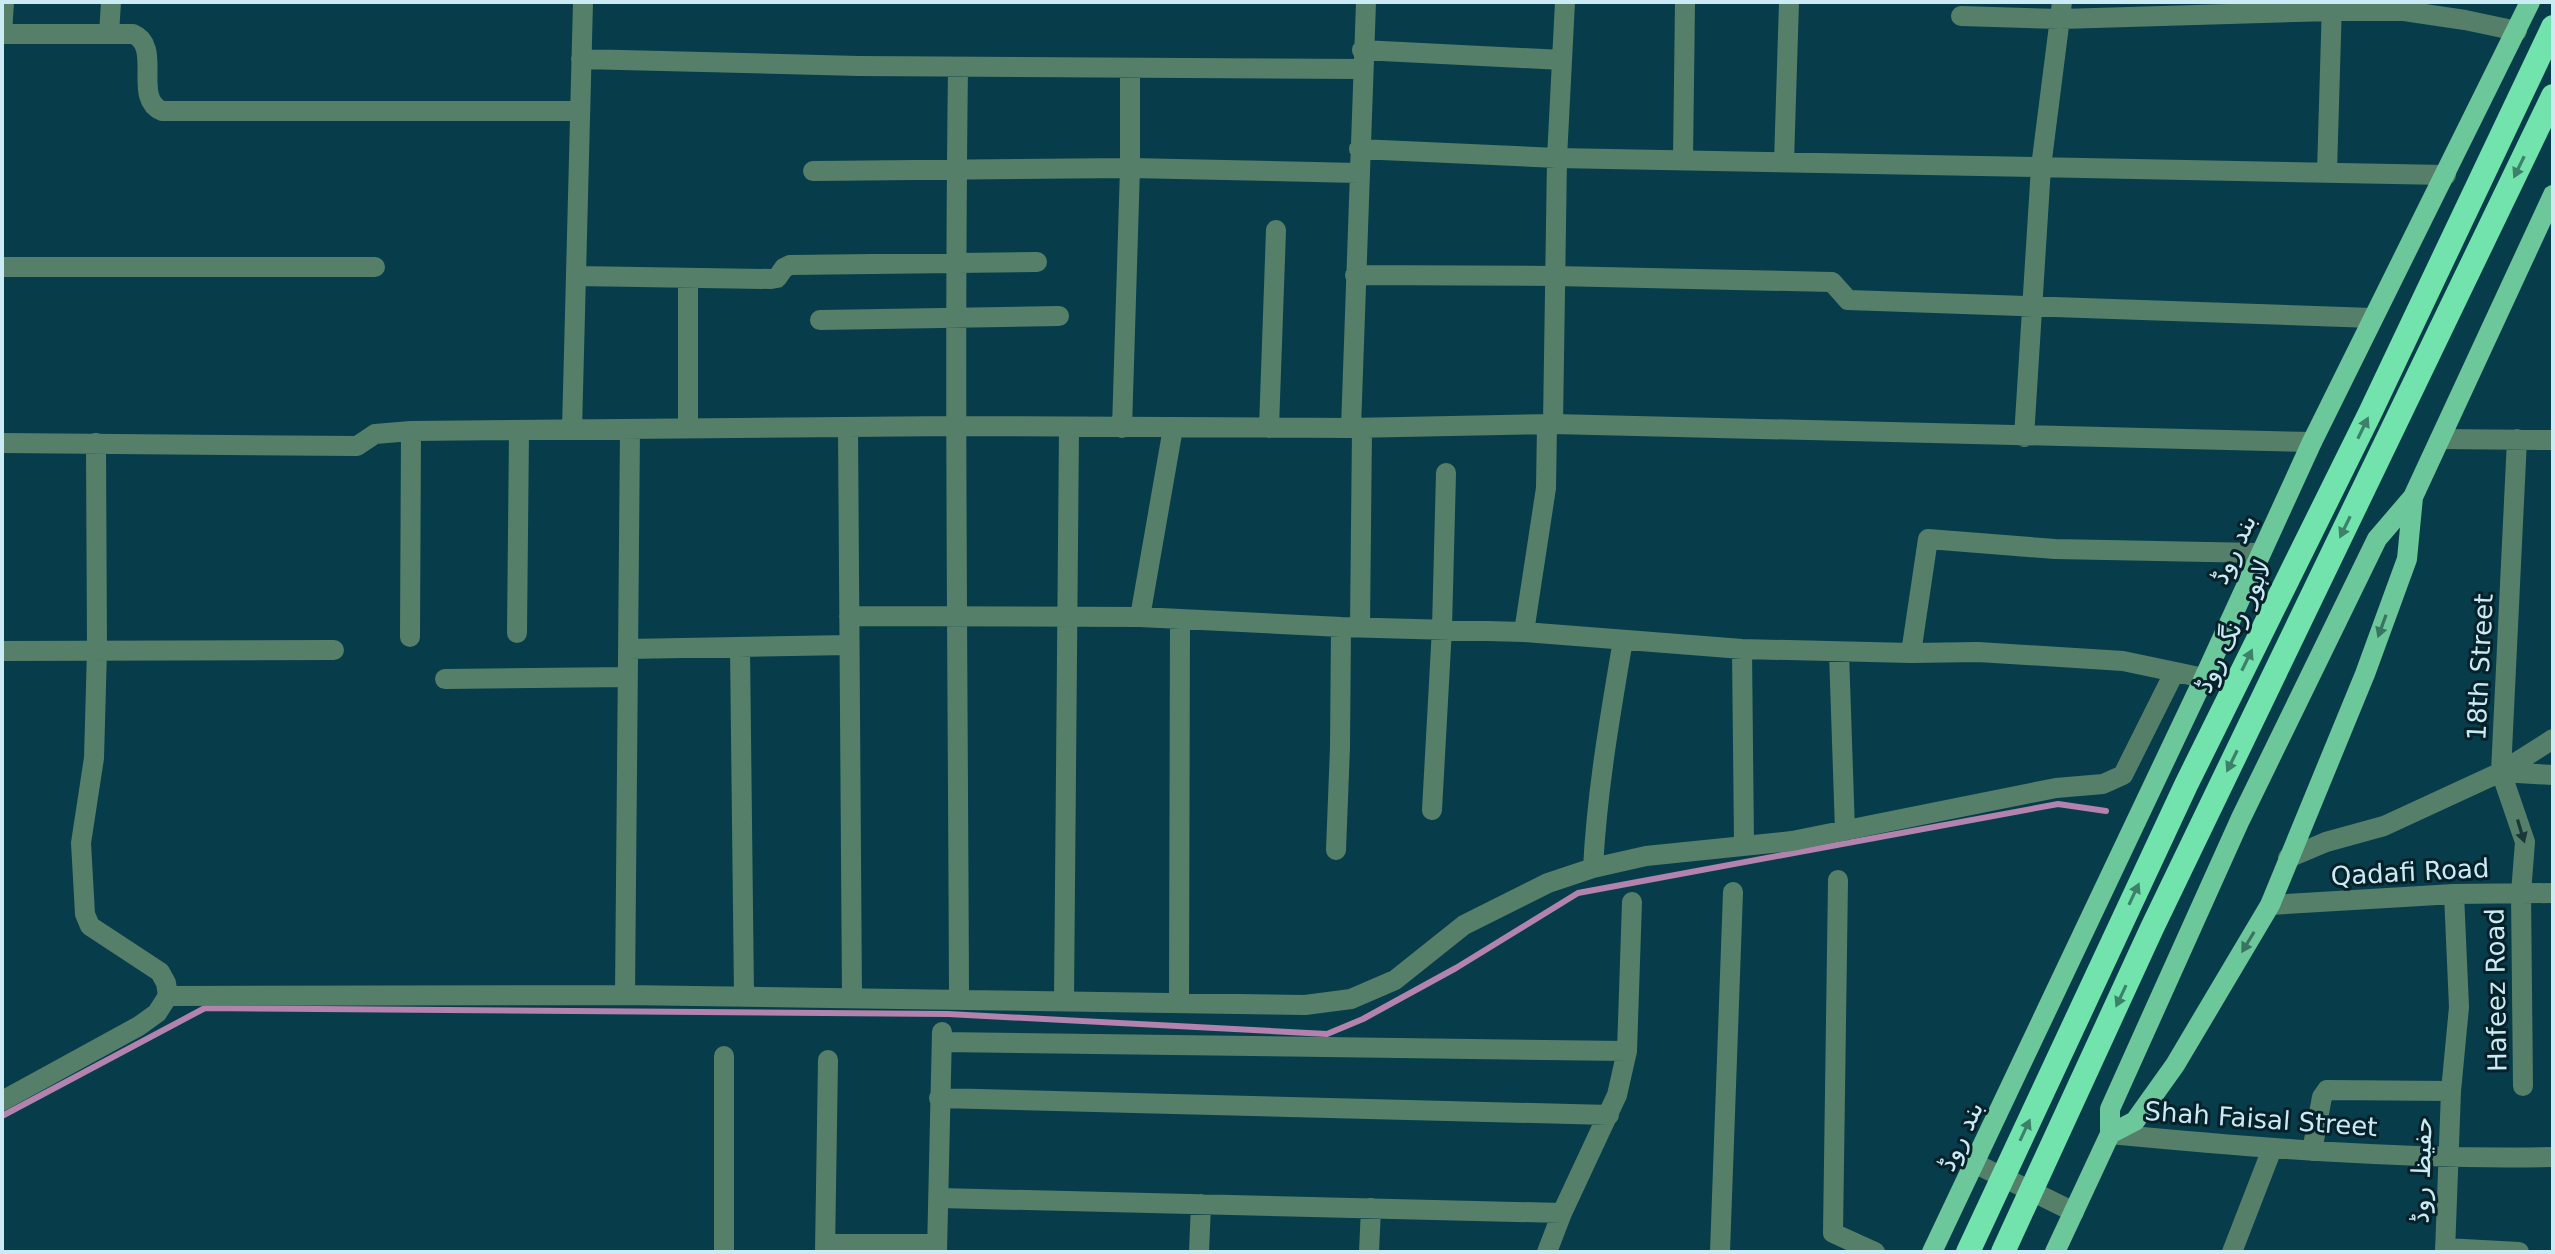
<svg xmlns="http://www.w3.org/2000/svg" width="2555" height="1254" font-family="'DejaVu Sans','Noto Sans Arabic',sans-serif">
	<rect width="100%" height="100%" fill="#073d4b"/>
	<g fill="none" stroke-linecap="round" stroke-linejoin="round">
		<path stroke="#b382ad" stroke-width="6" d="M2 1116 205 1008 948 1014 1327 1034 1363 1019 1456 968 1578 893 2058 804 2106 811"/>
		<path stroke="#557f69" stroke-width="20" d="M4 2 2 34H133C163 46 132 99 162 111H580
			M1961 16 2061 19 2332 11H2404L2465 20 2517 31
			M109 34 111 2
			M1362 50 1562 60
			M581 59 859 66 1362 69
			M958 67C954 378 958 688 959 999
			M1359 149 1557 158 2446 175
			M1683 160 1685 2
			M1784 162 1789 2
			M813 171 1130 168 1358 173
			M2327 172 2332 2
			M2 267H375
			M1355 275 1555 276 1832 282 1848 300 2373 318
			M576 276 771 279 777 278 784 268 790 265 1037 262
			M688 278V429
			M820 320 1059 316
			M1553 424 1557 158 1565 2
			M848 428 852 998
			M1122 428 1130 168V68
			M1269 428 1276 230
			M1351 428 1366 2
			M572 430 583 2
			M630 430 625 995 1305 1005 1351 999 1395 980 1464 925 1548 883 1593 868 1646 856 1792 841 2056 788 2103 784 2123 775 2174 673
			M2024 437 2041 167 2062 2
			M2440 439 2553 440
			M2517 439 2501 772 2525 842 2521 893 2523 1086
			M2 443 357 446 375 434 411 431 955 426 1351 428 1553 424 2312 442
			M96 443 97 650 94 758 81 843 85 914 90 926 160 972 166 983 168 996
			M849 616 1140 617 1341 627 1524 632 1742 649 1911 653 1978 652 2123 661 2204 678
			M1140 617 1173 428
			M1360 627 1362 428
			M1524 632 1546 488 1547 424
			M517 633 519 431
			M410 637 411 431
			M740 648 744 996
			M628 649 849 645
			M1742 649 1744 844
			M2 651 334 650
			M1839 652 1845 831
			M1911 653 1928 539 2055 549 2259 553
			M445 679 628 677
			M2501 772 2553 775
			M1432 810 1442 628 1446 473
			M1336 850 1340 747 1341 627
			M2288 858 2326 842 2384 826 2501 772 2553 739
			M1593 868C1597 791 1610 716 1623 640
			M1838 880 1833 1233 1875 1252
			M2270 905 2454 894 2553 893
			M1064 1000 1069 428
			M1179 1002 1180 620
			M942 1042 1627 1051 1617 1095 1562 1213 1547 1252
			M1627 1051 1632 902
			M939 1098 1609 1115
			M2 1101 139 1026 157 1013 168 996 625 995
			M2110 1134C2258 1148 2405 1160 2553 1157
			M2312 1151 2322 1097 2327 1090 2451 1091
			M1976 1164 2074 1212
			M940 1198 1562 1213
			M825 1244H937
			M2445 1248 2519 1252
			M724 1252V1056
			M825 1252 828 1060
			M937 1252 942 1032
			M1199 1252 1201 1204
			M1369 1252 1371 1208
			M1720 1252 1733 892
			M2232 1252 2272 1149
			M2445 1252 2451 1091 2459 1007 2454 894"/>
		<path stroke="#6cc79a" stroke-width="20" d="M2110 1134 2135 1121 2175 1065 2270 905 2365 674 2407 559 2413 497
			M1932 1252 2204 678 2312 442 2530 2
			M2055 1252 2110 1134V1109L2240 820 2377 539 2413 497 2553 195"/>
		<path stroke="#73e3ad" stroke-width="24" d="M1968 1252 2186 785 2370 413 2553 27
			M2003 1252 2152 928 2553 96"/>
	</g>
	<defs><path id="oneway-solid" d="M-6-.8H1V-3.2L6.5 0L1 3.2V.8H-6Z" transform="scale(2)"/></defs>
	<g fill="#3c826b">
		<use href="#oneway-solid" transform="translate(2519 167) rotate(116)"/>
		<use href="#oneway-solid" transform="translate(2363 428) rotate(-64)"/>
		<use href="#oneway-solid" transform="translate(2345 527) rotate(116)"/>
		<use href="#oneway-solid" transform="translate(2247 660) rotate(-64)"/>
		<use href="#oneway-solid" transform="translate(2232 761) rotate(116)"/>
		<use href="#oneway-solid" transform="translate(2134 894) rotate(-65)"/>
		<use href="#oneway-solid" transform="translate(2121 996) rotate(115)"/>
		<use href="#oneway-solid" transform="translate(2025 1130) rotate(-65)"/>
	</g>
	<g fill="#397462">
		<use href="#oneway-solid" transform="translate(2382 626) rotate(110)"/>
		<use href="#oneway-solid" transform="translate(2248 942) rotate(121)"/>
	</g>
	<use fill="#1a3839" href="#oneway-solid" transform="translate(2521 831) rotate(73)"/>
	<g text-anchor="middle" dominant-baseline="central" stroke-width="6" stroke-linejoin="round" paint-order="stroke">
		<g font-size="26" fill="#caeaf4" stroke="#062129">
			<text transform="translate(2233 549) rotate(-65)">بند روڈ</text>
			<text transform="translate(2233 626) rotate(-64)">لاہور رنگ روڈ</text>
			<text transform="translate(2480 667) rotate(-87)">18th Street</text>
			<text transform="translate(2410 872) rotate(-3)">Qadafi Road</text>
			<text transform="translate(2496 990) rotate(-91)">Hafeez Road</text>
			<text transform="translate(2261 1119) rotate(4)">Shah Faisal Street</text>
			<text transform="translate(1960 1136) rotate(-65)">بند روڈ</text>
			<text transform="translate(2421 1170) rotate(-88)">حفیظ روڈ</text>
		</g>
	</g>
	<rect width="2555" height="1254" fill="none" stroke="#caeaf4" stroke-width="8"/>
</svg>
